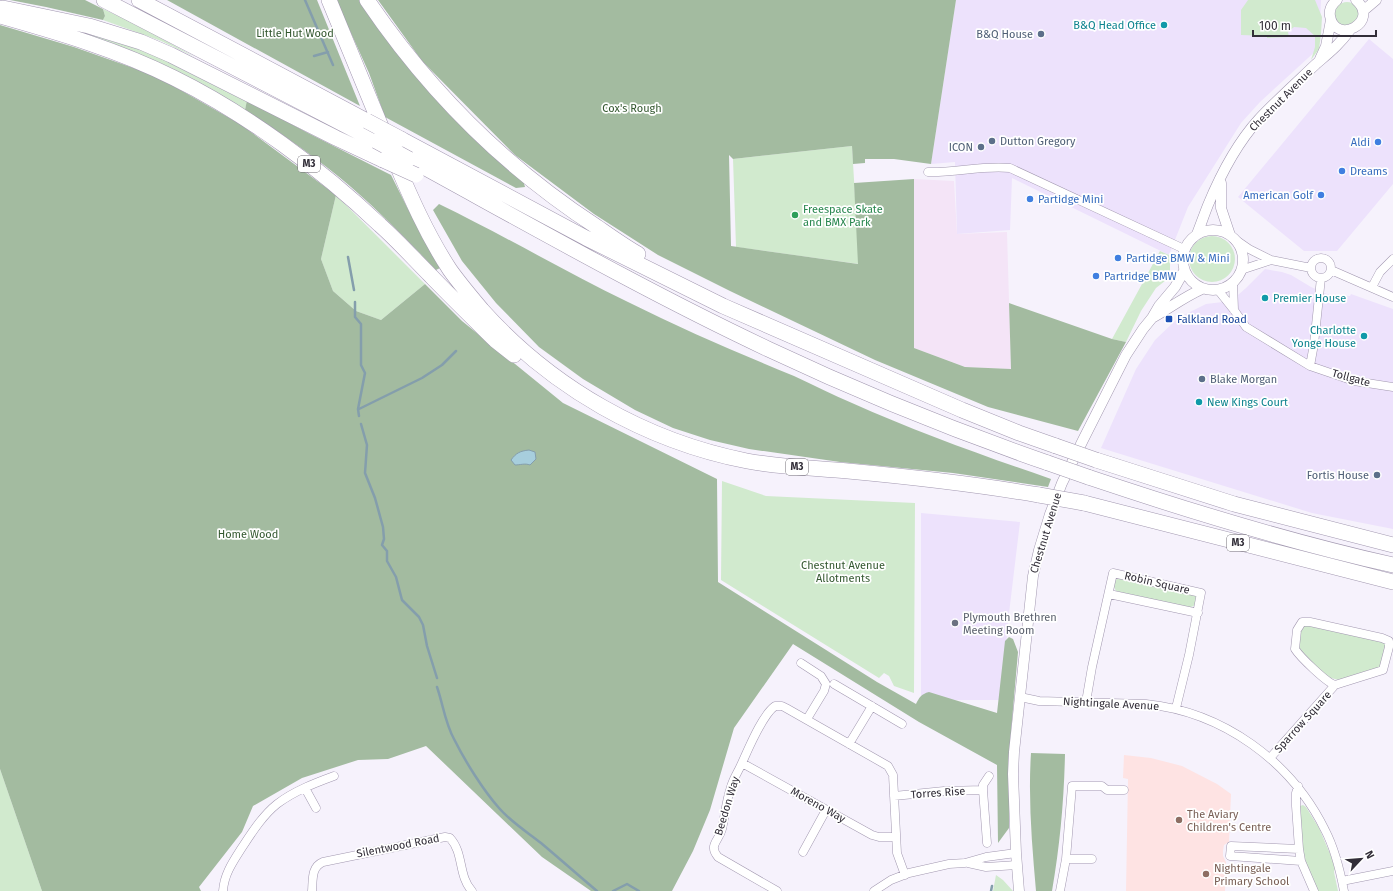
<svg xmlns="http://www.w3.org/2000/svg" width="1393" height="891" font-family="'Fira Sans',sans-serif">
	<rect width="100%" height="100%" fill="#f6f2fc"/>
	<path fill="#ede2fc" d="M956 0H1321L1319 48 1260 102 1241 123 1188 207 1169 255 1012 178 1010 230 957 234 955 162 931 164Z
		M1369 39 1393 59V184L1337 251H1304L1238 197Z
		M1265 269 1282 272 1291 275 1311 287 1327 294 1350 296 1351 294 1393 309V529L1312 513 1101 448 1136 369 1155 340 1178 318 1206 304 1231 301 1246 288Z
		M921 513 1020 522 1007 630 1004 700H921Z"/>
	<path fill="#f4e4f7" d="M914 179 954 181 957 234 1007 232 1011 369 965 367 914 348Z"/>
	<path fill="#fee3e3" d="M1124 755 1151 758 1182 766 1217 784 1231 794 1229 842 1224 845 1223 851V856L1226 862 1225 891H1126L1128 779 1123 778Z"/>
	<path fill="#d1eace" d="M1248 0H1315L1322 17 1321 34 1319 49 1311 60 1315 47V36L1306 28 1294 27 1288 32 1289 37 1267 38V36L1241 35V10Z
		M1335 14a12 12 0 1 1 24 0a12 12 0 1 1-24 0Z
		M103 9 136 24 195 57 161 41 103 20 105 16Z
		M80 27 133 44 247 100 245 110 115 45 79 32Z
		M852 146 859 264 736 247 733 159Z
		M336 195 425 284 381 320 356 311 333 291 321 259Z
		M1189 259a23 23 0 1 1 46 0a23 23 0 1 1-46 0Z
		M1160 251 1169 255 1170 264V277L1156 288 1141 311 1126 342 1112 339Z
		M722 481 766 496 915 503 914 693 894 686 889 676 884 673 879 678 721 580Z
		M1120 578 1194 593 1197 597 1196 605 1191 607H1188L1119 592 1116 591 1114 587 1115 580Z
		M1306 624 1382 641 1386 643 1382 667 1339 680 1327 677 1298 649 1300 629Z
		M0 769 42 891H0Z
		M1303 805 1306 807 1319 828 1331 856 1335 868 1334 872 1338 891H1317L1309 874 1302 848 1300 806Z
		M996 875 1003 880 1013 891H993Z"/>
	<path fill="#a3bba0" d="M10 0H85L103 9 105 16 103 20 46 7Z
		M167 0H317L360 106Z
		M336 0H360L523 180 525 187 516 188 385 117 369 73Z
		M378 0H956L931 164 894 159H865V163L853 164 852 146 733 159 729 155 731 246 858 264 854 183 914 179V348L965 367 1011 369 1009 303 1112 339 1126 342 1078 431 988 407 875 360 730 291 658 255 594 214 515 155 422 61Z
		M0 25 74 47 156 76 240 124 336 195 321 259 333 291 356 311 381 320 425 284 462 321 563 403 717 479 718 582 877 682 916 704C919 698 921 694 929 692L997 713 1005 641 1009 637 1013 639 1018 652 1009 755V828L998 843 997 765 919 722 793 644 734 728 710 810 693 851 672 891H591L542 857 426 746 388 759 358 760 302 778 253 806 242 832 199 887 201 891H42L0 769Z
		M247 100 308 133 391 175 407 207 442 267 436 270C409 242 381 213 351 187 318 159 282 134 245 110Z
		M439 204C503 235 564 271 628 302 682 329 738 353 794 376 814 385 833 395 852 403 917 432 984 456 1051 479L1048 487 953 473 840 462 749 449 710 440 673 428 635 410 583 379 539 347 496 303 462 261 433 210Z
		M1031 753 1065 754C1064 800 1060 845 1052 891H1036C1032 845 1028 799 1031 753Z"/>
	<path fill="#a7cedd" stroke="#849eac" d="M529 450 535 452 536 459 530 465C525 463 520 465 515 465L511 460C516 453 520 451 529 450Z"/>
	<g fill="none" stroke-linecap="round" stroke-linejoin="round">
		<path stroke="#849eac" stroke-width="2.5" d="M305 0 333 65
			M314 56 328 52
			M348 257 354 290
			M355 302V317L361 324V365L365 373 358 409 359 416
			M359 409 422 378 442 365 456 351
			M361 424 367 445 365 473 375 498 383 527 384 539 382 545 387 551V561L396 577 402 600 419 617 423 625 427 646 437 678
			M437 687C443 704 445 723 454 739 465 761 483 790 499 808 511 822 527 832 541 843 560 859 578 875 597 891
			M613 891 627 884 639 891
			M991 891 992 886"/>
		<defs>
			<path id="minor" d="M928 172C955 173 983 165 1010 168L1184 249
				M1236 240 1249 249 1271 260 1311 268
				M1311 268a10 10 0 1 1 20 0a10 10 0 1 1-20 0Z
				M1241 270 1271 260
				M1331 270 1393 297
				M1233 283 1234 310
				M1372 287 1380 272 1393 259
				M1218 290 1234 310 1246 327 1310 366 1354 381 1393 387
				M1310 366 1314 344 1321 278
				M1109 594 1198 613
				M801 663 821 676 826 684 824 691 807 719
				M834 684 902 724
				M1020 697 1039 701 1146 704C1223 712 1291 761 1325 830 1335 849 1340 870 1344 891
				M1086 702 1092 667 1113 573 1201 593 1189 655 1176 708
				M849 744 872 706
				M1270 758 1335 685C1327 683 1300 657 1295 649L1297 630 1302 622H1310L1382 638 1389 641V647L1383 670 1335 685
				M742 763 872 835 879 837H896
				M1298 786 1296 793V806L1299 849 1301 861 1314 891
				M305 788 316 808
				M894 796 944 791 983 790
				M987 843 983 790V785L989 776
				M1299 849 1231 846 1230 856 1301 861
				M803 852 826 810
				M1066 859H1092
				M968 863 986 867 1017 865
				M1342 881 1393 871
				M223 891C224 875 232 863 241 849 251 834 262 816 277 804 294 791 315 783 334 776
				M312 891C313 880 311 867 323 862L445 837 450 838C464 853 458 876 472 891
				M777 891 718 857C708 845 719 841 722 829 725 815 726 801 731 787 733 779 738 772 741 765 748 750 762 715 775 706H782L786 708 888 766 893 775 897 853 905 875
				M874 891 891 880 909 873 949 864 965 863 986 857 1016 853
				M1060 891 1066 859 1072 786H1102L1107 790H1124"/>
			<path id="tertiary" d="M1337 0C1332 4 1329 10 1330 16 1335 46 1381 22 1356 0
				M1363 11 1376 0
				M1320 59 1326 46 1331 20
				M1221 183V208L1230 235
				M1183 260a30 30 0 1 1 60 0a30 30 0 1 1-60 0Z
				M1197 234C1201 224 1204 215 1208 205 1220 176 1238 142 1259 119 1277 100 1297 82 1316 64 1330 52 1339 45 1350 30
				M1152 318C1170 308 1184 297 1202 289
				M1019 891 1016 853 1013 774 1014 752 1033 576 1039 550 1050 514 1062 483 1083 440 1126 355 1143 329 1152 318 1159 306 1175 287 1184 271"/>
			<path id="motorway" d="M104 0 376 141
				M139 0 367 121
				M329 0 385 136
				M367 0C428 90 506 168 597 227 610 236 624 246 638 254
				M3 8 89 26 141 42 171 55 336 138 383 160
				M0 16C60 33 118 50 174 78 247 114 321 169 380 225 398 241 414 259 431 276 452 298 474 319 495 340L514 355
				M401 139 586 238 723 306 962 410 1019 433 1056 446
				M394 158C410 196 427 235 450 270 460 284 471 297 482 310 551 387 645 441 747 461 780 467 814 468 848 471 912 477 975 484 1039 495
				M409 159C528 224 645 291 768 349 859 392 953 430 1048 463
				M1096 460 1234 504 1393 545
				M1088 477C1189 511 1290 542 1393 565
				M1084 503 1393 582"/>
		</defs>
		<use href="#minor" stroke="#a298b0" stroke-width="9"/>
		<use href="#tertiary" stroke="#a298b0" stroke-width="11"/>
		<use href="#motorway" stroke="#a298b0" stroke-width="16"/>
		<use href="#minor" stroke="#fff" stroke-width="8"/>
		<use href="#tertiary" stroke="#fff" stroke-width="10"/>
		<use href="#motorway" stroke="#fff" stroke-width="15"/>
		<defs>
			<path id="motorway-bridge" d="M367 121 401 139
				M376 141 409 159
				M383 160 416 175
				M1056 446 1096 460
				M1048 463 1088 477
				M1039 495 1084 503"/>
		</defs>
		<use href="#motorway-bridge" stroke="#a298b0" stroke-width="16" stroke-linecap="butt"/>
		<use href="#motorway-bridge" stroke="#fff" stroke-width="15"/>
	</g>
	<g fill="#0f9aa8" stroke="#fff" stroke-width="1.5">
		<circle cx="1164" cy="25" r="4"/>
		<circle cx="1265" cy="298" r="4"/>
		<circle cx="1364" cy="336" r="4"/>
		<circle cx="1199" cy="402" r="4"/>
	</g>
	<g fill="#5c6f8a" stroke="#fff" stroke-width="1.5">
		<circle cx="1041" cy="34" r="4"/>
		<circle cx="992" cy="141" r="4"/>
		<circle cx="981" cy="147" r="4"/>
		<circle cx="1202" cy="379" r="4"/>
		<circle cx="1377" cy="475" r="4"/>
	</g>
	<g fill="#3f7fe0" stroke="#fff" stroke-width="1.5">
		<circle cx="1378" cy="142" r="4"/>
		<circle cx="1342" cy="171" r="4"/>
		<circle cx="1321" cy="195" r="4"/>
		<circle cx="1030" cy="199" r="4"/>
		<circle cx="1118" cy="258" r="4"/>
		<circle cx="1096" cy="276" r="4"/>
	</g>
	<circle fill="#2e9e5b" stroke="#fff" stroke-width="1.5" cx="795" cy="215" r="4"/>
	<rect fill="#1a4fb4" stroke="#fff" stroke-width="1.5" x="1165" y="315" width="8" height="8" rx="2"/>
	<circle fill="#6b7280" stroke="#fff" stroke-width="1.5" cx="955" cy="623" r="4"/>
	<g fill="#8d6e63" stroke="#fff" stroke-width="1.5">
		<circle cx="1179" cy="820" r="4"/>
		<circle cx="1206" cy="874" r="4"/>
	</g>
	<g text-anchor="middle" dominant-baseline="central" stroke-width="3.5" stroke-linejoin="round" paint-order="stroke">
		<g fill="#fff" stroke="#706d74" stroke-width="1">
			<rect x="298" y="156" width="22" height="16" rx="3"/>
			<rect x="786" y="459" width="22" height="16" rx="3"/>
			<rect x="1227" y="535" width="22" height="16" rx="3"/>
		</g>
		<g font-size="10" font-weight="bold" fill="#322e38">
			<text x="309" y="164">M3</text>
			<text x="797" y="467">M3</text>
			<text x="1238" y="543">M3</text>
		</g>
		<g font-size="11" fill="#0d838f" stroke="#fff" text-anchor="end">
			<text x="1156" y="25">B&amp;Q Head Office</text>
			<text x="1273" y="298" text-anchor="start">Premier House</text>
			<text x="1356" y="330">Charlotte<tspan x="1356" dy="13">Yonge House</tspan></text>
			<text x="1207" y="402" text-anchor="start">New Kings Court</text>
		</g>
		<g font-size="11" fill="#345830" stroke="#fff">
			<text x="295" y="33">Little Hut Wood</text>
			<text x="632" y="108">Cox's Rough</text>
			<text x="248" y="534">Home Wood</text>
			<text x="843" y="565">Chestnut Avenue<tspan x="843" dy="13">Allotments</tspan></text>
		</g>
		<g font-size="11" fill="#4e5e75" stroke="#fff" text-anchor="end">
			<text x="1033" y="34">B&amp;Q House</text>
			<text x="1000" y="141" text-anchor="start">Dutton Gregory</text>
			<text x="973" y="147">ICON</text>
			<text x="1210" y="379" text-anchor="start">Blake Morgan</text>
			<text x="1369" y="475">Fortis House</text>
		</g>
		<g font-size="11" fill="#322e38" stroke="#fff">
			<text transform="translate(1281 100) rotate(-45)">Chestnut Avenue</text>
			<text transform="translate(1351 378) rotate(15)">Tollgate</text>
			<text transform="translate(1046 533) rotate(-73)">Chestnut Avenue</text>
			<text transform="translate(1157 583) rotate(13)">Robin Square</text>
			<text transform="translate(1111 704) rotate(3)">Nightingale Avenue</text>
			<text transform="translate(1303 722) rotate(-48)">Sparrow Square</text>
			<text transform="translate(938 793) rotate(-4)">Torres Rise</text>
			<text transform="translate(818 805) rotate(29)">Moreno Way</text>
			<text transform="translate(727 806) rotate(-73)">Beedon Way</text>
			<text transform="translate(398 846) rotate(-11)">Silentwood Road</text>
		</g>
		<g font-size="11" fill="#366cbe" stroke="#fff" text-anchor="start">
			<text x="1370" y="142" text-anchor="end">Aldi</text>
			<text x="1350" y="171">Dreams</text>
			<text x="1313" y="195" text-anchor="end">American Golf</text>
			<text x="1038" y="199">Partidge Mini</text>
			<text x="1126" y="258">Partidge BMW &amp; Mini</text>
			<text x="1104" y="276">Partridge BMW</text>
		</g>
		<g font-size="11" fill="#27864d" stroke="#fff" text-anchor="start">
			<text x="803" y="209">Freespace Skate<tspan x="803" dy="13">and BMX Park</tspan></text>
		</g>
		<g font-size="11" fill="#164399" stroke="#fff" text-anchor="start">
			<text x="1177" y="319">Falkland Road</text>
		</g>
		<g font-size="11" fill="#5b616d" stroke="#fff" text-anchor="start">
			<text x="963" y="617">Plymouth Brethren<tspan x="963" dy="13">Meeting Room</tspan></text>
		</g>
		<g font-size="11" fill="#785e54" stroke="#fff" text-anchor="start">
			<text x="1187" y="814">The Aviary<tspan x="1187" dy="13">Children's Centre</tspan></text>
			<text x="1214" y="868">Nightingale<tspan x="1214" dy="13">Primary School</tspan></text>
		</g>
	</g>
	<g transform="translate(1361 859) rotate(64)" stroke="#ffffff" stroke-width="3" paint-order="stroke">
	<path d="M0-3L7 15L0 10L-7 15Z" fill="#322e38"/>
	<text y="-6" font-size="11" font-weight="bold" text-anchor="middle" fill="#322e38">N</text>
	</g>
	<path d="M1253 30v6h123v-6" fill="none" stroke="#322e38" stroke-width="2"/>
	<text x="1259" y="30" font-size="12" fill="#322e38" stroke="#ffffff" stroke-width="3" paint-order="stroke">100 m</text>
</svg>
